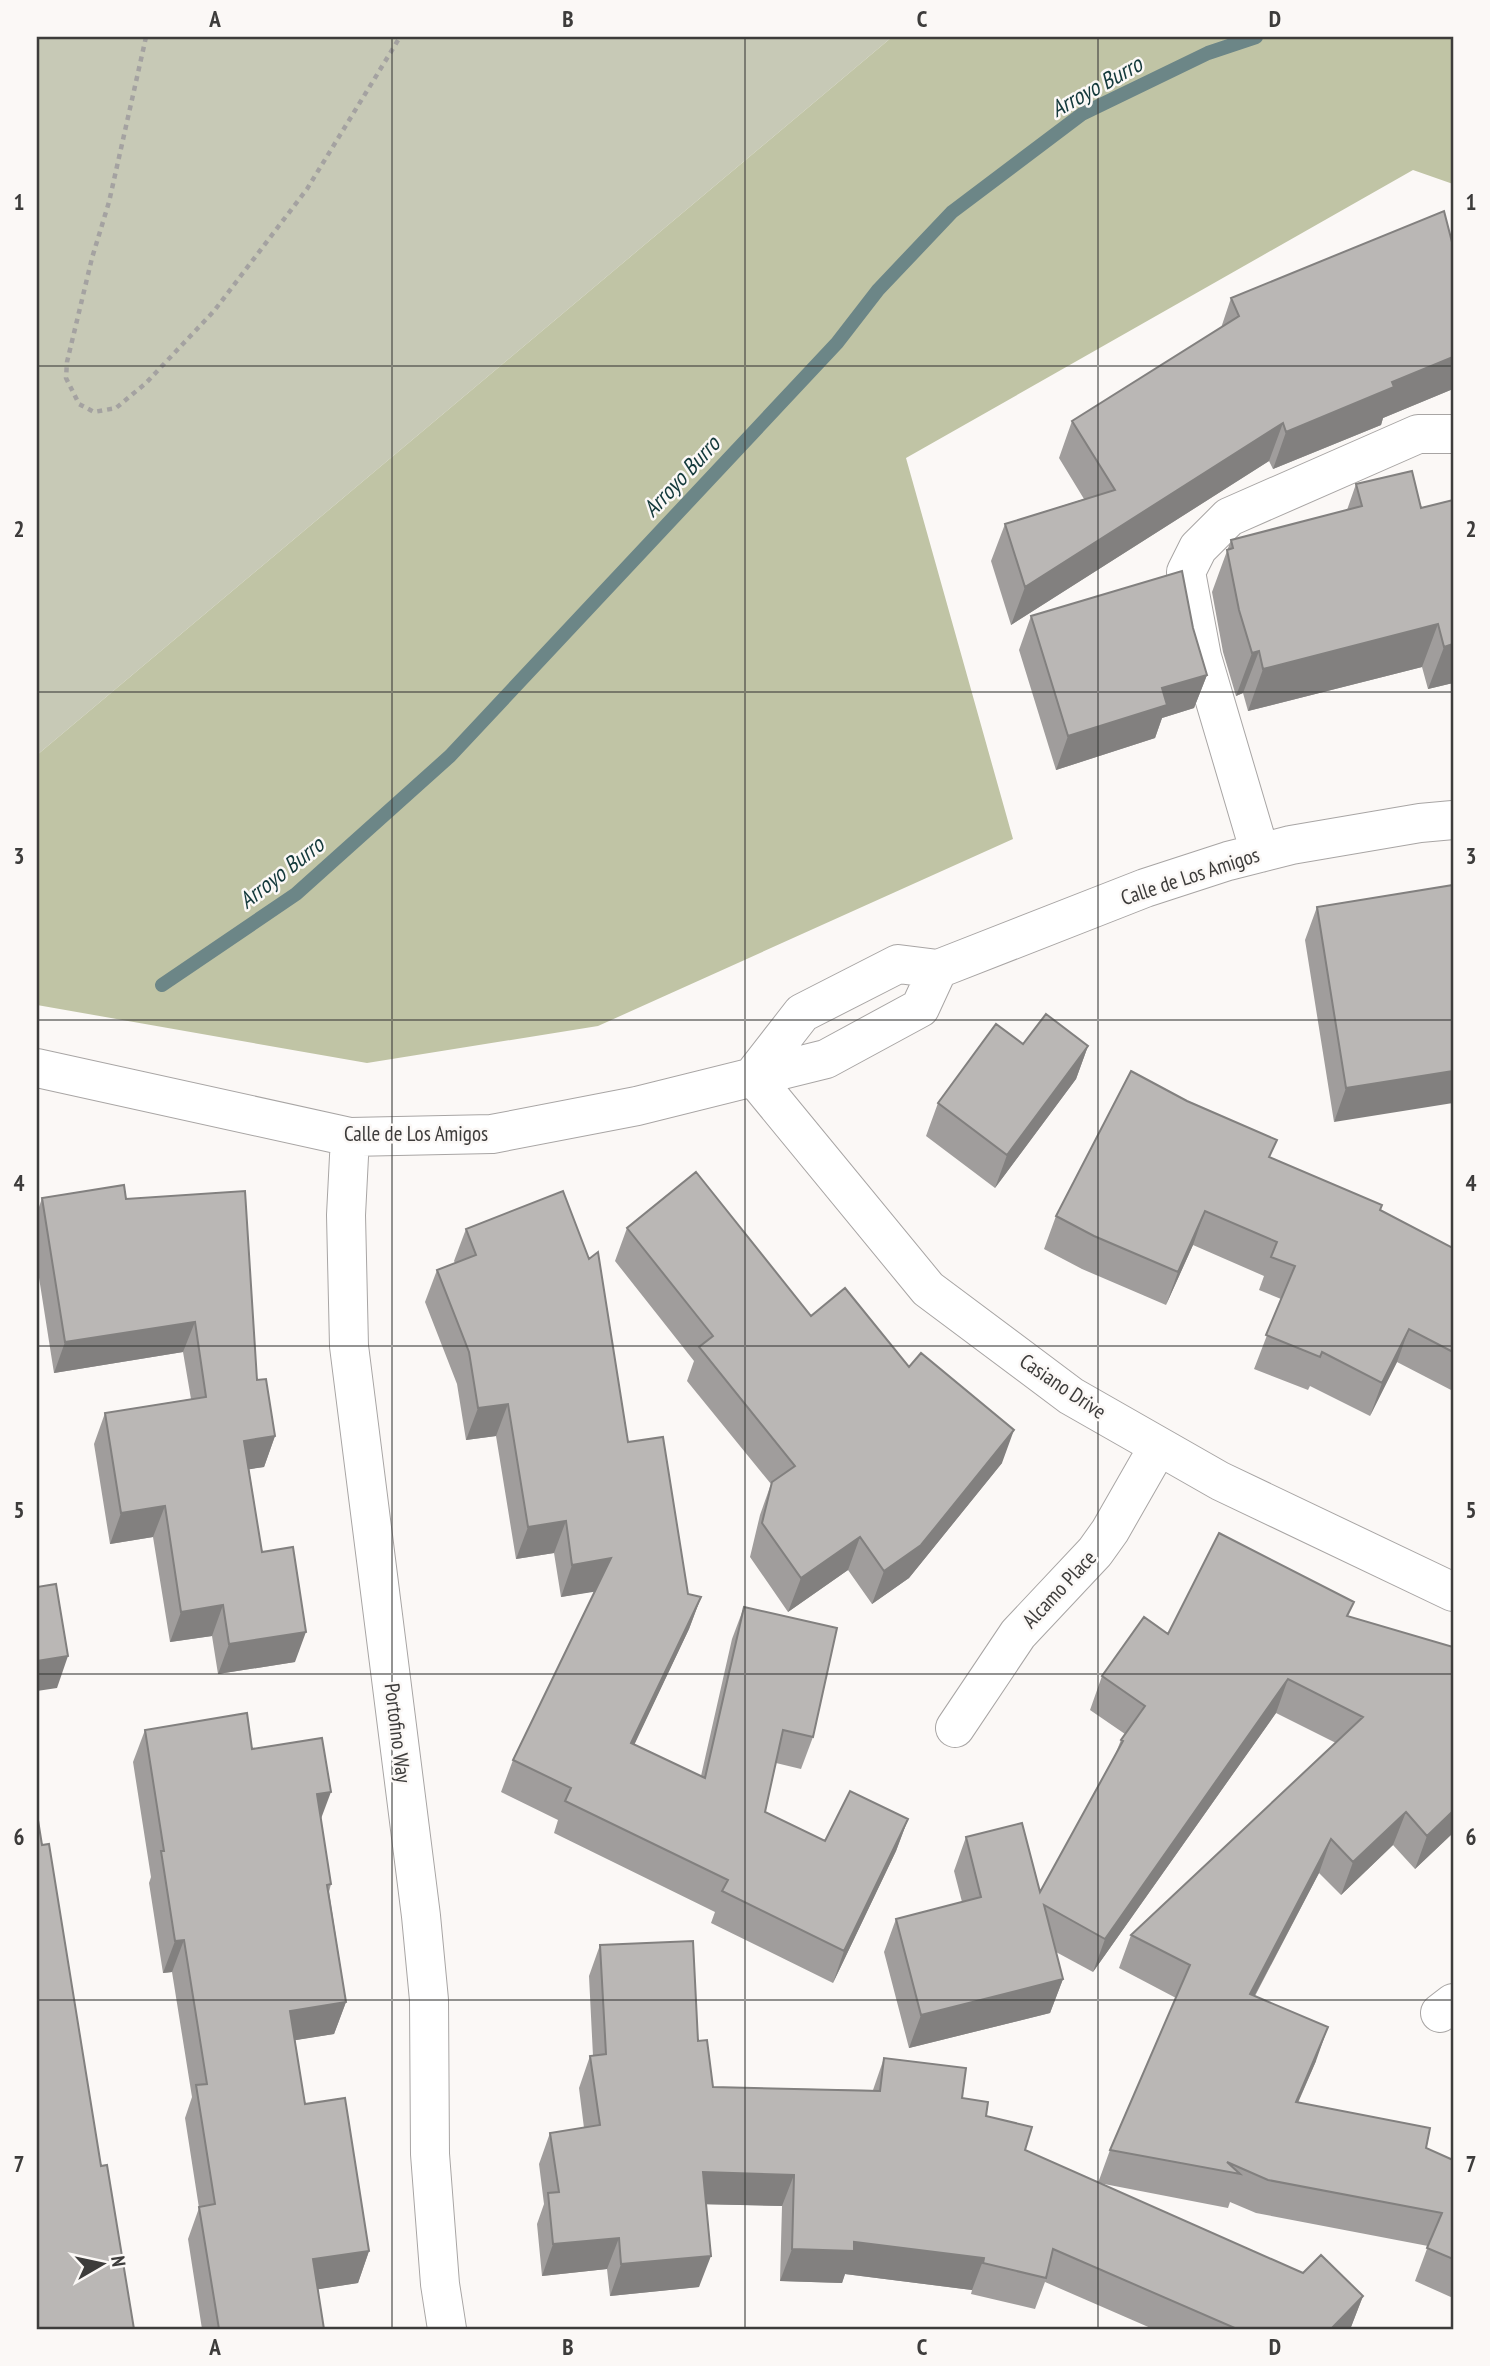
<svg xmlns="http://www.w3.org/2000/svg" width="1490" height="2366" font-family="'PT Sans Narrow',sans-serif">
	<rect width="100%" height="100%" fill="#fbf8f6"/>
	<path fill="#c7c9b6" d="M37 37H892L37 755Z"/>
	<path fill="#c0c4a5" d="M892 37H1453V184L1413 170 906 458 1013 839 598 1026 367 1063 37 1005V755Z"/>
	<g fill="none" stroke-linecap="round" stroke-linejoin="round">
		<path stroke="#6c8687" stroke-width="14" d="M162 985 296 894 450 756 837 343 878 290 952 212 1082 114 1208 53 1256 37"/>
		<defs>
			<path id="minor" d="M1260 853 1202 657 1186 572 1198 548 1229 517 1418 434H1453
				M37 1068 350 1137 492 1134 637 1106 826 1059 920 1008 938 969
				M753 1076 928 1289 1071 1396 1220 1481 1453 1592
				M753 1076 802 1013 898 964 938 969 1145 888 1228 861 1291 845 1420 823 1453 820
				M350 1137 346 1215 349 1346 421 1916 429 2000 430 2154 440 2284 447 2329
				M955 1728 1018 1634 1095 1552 1110 1531 1158 1447
				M1440 2013 1453 2003"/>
		</defs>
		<use href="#minor" stroke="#a8a5a4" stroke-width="40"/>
		<path stroke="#a4a2a1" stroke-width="4.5" stroke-dasharray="5 5" stroke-linecap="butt" d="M146 37 109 202 92 258 67 362 66 378 79 404 94 412 116 408 146 383 214 311 307 189 400 37"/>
		<use href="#minor" stroke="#fff" stroke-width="38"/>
	</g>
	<path fill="#a09d9c" d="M1453 246V389L1383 418 1381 425 1273 469 1269 461 1011 625 991 561 1005 524 1084 499 1059 458 1072 421 1221 328 1231 298Z
		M1356 484 1421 508 1453 500V683L1428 689 1422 667 1248 711 1243 693 1236 696 1223 652 1212 592 1231 540 1347 510Z
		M1031 616 1193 628 1207 675 1194 708 1162 718 1155 738 1056 770 1019 650Z
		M1453 885 1334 1122 1305 940 1317 907Z
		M1023 1044 1088 1046 1076 1079 995 1188 926 1136 938 1103Z
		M1270 1158 1380 1210 1453 1248V1391L1397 1362 1370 1416 1310 1386 1308 1390 1254 1369 1281 1299 1259 1290 1264 1276 1193 1245 1166 1305 1082 1269 1044 1249 1056 1216Z
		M42 1198 126 1199 257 1380 275 1436 264 1467 249 1469 262 1552 295 1662 218 1674 212 1636 170 1642 153 1537 110 1544 94 1444 105 1413 191 1399 183 1352 54 1373 37 1265V1213Z
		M627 1228 811 1316 909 1367 1002 1463 909 1578 872 1604 848 1570 788 1612 750 1557 760 1515 771 1484 687 1381 694 1361 615 1261Z
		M466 1229 628 1442 688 1594 701 1597 689 1629 634 1744 701 1776 732 1639 744 1607 813 1737 801 1769 776 1763 765 1812 825 1841 908 1819 896 1851 833 1983 711 1923 715 1912 554 1833 558 1820 501 1792 513 1760 595 1591 561 1597 554 1553 516 1559 496 1436 466 1440 457 1384 425 1302 437 1270 455 1263 454 1261Z
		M1348 1617 1453 1647V1833L1415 1869 1393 1845 1341 1895 1319 1873 1255 1996 1316 2061 1298 2103 1426 2148 1453 2160V2298L1415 2281 1428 2246 1256 2213 1230 2202 1228 2208 1099 2183 1303 2273 1363 2296 1351 2327 1349 2329H1153L1045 2282 1035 2309 971 2294 972 2290 845 2274 842 2283 780 2281 782 2206 706 2204 699 2287 610 2296 607 2269 542 2276 537 2224 544 2204 539 2164 550 2133 584 2128 579 2088 590 2056H593L589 1976 600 1945 698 2041 713 2087 873 2090 884 2058 962 2098 986 2116 1025 2150 1098 2183 1110 2150 1176 1998 1119 1968 1131 1935 1336 1743 1276 1713 1093 1972 1056 1952 1063 1979 1050 2013 909 2048 884 1952 896 1919 962 1902 954 1871 966 1837 1040 1892 1115 1755 1121 1740 1125 1734 1090 1710 1102 1676 1168 1634Z
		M145 1730 252 1749 321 1818 331 1884 329 1892 346 2002 334 2034 295 2040 305 2104 369 2251 358 2283 318 2289 324 2329H202L188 2239 199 2208 185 2118 192 2097 172 1972 163 1973 149 1883 151 1877 133 1762Z"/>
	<path fill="#82807f" d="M1453 357V389L1383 418 1381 425 1273 469 1286 432 1392 382Z
		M1283 423 1269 461 1011 625 1025 587Z
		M1438 624 1422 667 1248 711 1263 669Z
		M1453 644V683L1428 689 1444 647Z
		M1259 651 1243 693 1236 696 1252 653Z
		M1207 675 1194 708 1162 718 1155 738 1056 770 1068 736 1162 688Z
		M1088 1046 1076 1079 995 1188 1007 1155Z
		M1453 1071V1103L1334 1122 1346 1088Z
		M1205 1211 1193 1245 1166 1305 1178 1272Z
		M195 1322 183 1352 54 1373 65 1342Z
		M1409 1329 1397 1362 1370 1416 1382 1383Z
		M508 1404 496 1436 466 1440 478 1408Z
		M1014 1430 1002 1463 909 1578 872 1604 884 1571Z
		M275 1436 264 1467 233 1472 244 1441Z
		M165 1506 153 1537 110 1544 121 1513Z
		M566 1521 554 1553 516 1559 528 1527Z
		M860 1537 848 1570 788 1612 801 1578Z
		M611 1558 599 1591 561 1597 572 1565Z
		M701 1597 689 1629 620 1775 631 1743Z
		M223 1605 212 1636 170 1642 181 1612Z
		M306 1632 295 1662 218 1674 229 1644Z
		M68 1656 57 1688 37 1691V1661Z
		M1288 1679 1276 1713 1093 1972 1105 1939Z
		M331 1792 319 1824 317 1794Z
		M1453 1811V1833L1415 1869 1427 1836Z
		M1406 1812 1393 1845 1341 1895 1353 1862Z
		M908 1819 896 1851 833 1983 844 1951Z
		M1331 1839 1319 1873 1238 2027 1250 1994Z
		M184 1940 172 1972 163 1973 175 1941Z
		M1063 1979 1050 2013 909 2048 921 2015Z
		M346 2002 334 2034 278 2043 290 2011Z
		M1328 2027 1316 2061 1283 2136 1296 2102Z
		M703 2172 794 2175 782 2206 691 2204Z
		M619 2238 607 2269 542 2276 553 2244Z
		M854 2242 984 2258 972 2290 845 2274 842 2283 780 2281 792 2249Z
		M369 2251 358 2283 301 2292 313 2259Z
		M711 2256 699 2287 610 2296 621 2264Z
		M1363 2296 1351 2327 1349 2329H1331Z"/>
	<path fill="#bab7b5" stroke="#82807f" stroke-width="2" d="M1444 211 1453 246V357L1392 382 1394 387 1286 432 1283 423 1025 587 1005 524 1115 490 1072 421 1239 316 1231 298Z
		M1412 471 1421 508 1453 500V644L1444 647 1438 624 1263 669 1259 651 1252 653 1239 610 1227 550 1233 548 1231 540 1362 506 1356 484Z
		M1182 571 1193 628 1207 675 1162 688 1167 705 1068 736 1031 616Z
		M1453 885V1071L1346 1088 1317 907Z
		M1046 1014 1088 1046 1007 1155 938 1103 996 1024 1023 1044Z
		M1131 1071 1187 1101 1277 1140 1269 1157 1382 1205 1380 1210 1453 1248V1352L1409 1329 1382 1383 1322 1352 1320 1357 1266 1335 1295 1266 1271 1257 1277 1242 1205 1211 1178 1272 1094 1236 1056 1216Z
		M696 1172 811 1316 845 1288 909 1367 921 1353 1014 1430 921 1545 884 1571 860 1537 801 1578 762 1523 772 1482 795 1466 699 1347 713 1336 627 1228Z
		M124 1185 126 1199 245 1191 257 1380 266 1379 275 1436 244 1441 262 1552 293 1547 306 1632 229 1644 223 1605 181 1612 165 1506 121 1513 105 1413 206 1397 195 1322 65 1342 42 1198Z
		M563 1191 589 1259 598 1252 628 1442 663 1437 688 1594 701 1597 631 1743 705 1778 744 1607 837 1628 813 1737 783 1730 765 1812 825 1841 850 1791 908 1819 844 1951 722 1891 728 1880 565 1801 571 1788 513 1760 611 1558 572 1565 566 1521 528 1527 508 1404 478 1408 469 1352 437 1270 476 1255 466 1229Z
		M1219 1533 1354 1602 1347 1616 1453 1647V1811L1427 1836 1406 1812 1353 1862 1331 1839 1250 1994 1328 2027 1296 2102 1430 2128 1426 2148 1453 2160V2259L1427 2248 1442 2213 1268 2180 1227 2162 1240 2174 1110 2150 1190 1965 1131 1935 1363 1717 1288 1679 1105 1939 1044 1905 1063 1979 921 2015 896 1919 981 1897 966 1837 1022 1823 1040 1892 1123 1741 1121 1740 1145 1706 1102 1676 1144 1617 1168 1634Z
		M56 1584 68 1656 37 1661V1587Z
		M247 1713 252 1749 322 1738 331 1792 317 1794 331 1884 327 1885 346 2002 290 2011 305 2104 345 2098 369 2251 313 2259 324 2329H219L199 2207 215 2204 196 2085 207 2084 184 1940 175 1941 161 1851H164L145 1730Z
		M37 1814 42 1845 49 1844 101 2166 107 2165 134 2329H37Z
		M693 1941 698 2041 707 2040 713 2087 880 2091 884 2058 966 2068 962 2098 988 2102 986 2116 1032 2127 1025 2150 1303 2273 1321 2255 1363 2296 1331 2329H1237L1053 2249 1046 2278 983 2263 984 2258 854 2242V2251L792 2249 794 2175 703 2172 711 2256 621 2264 619 2238 553 2244 548 2193 559 2192 550 2133 600 2125 590 2056 606 2054 600 1945Z"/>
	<path fill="none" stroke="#3d3c3b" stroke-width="2" stroke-opacity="0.55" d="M392 37V2329M745 37V2329M1098 37V2329M37 366H1453M37 692H1453M37 1020H1453M37 1346H1453M37 1674H1453M37 2000H1453"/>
	<g text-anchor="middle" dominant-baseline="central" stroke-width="5" stroke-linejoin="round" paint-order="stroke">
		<g font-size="21" fill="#3d3c3b" stroke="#fbf8f6">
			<text transform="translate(1190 876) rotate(-18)">Calle de Los Amigos</text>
			<text x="416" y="1133">Calle de Los Amigos</text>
			<text transform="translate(1063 1386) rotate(34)">Casiano Drive</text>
			<text transform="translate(1059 1589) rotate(-47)">Alcamo Place</text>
			<text transform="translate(398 1733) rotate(83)">Portofino Way</text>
		</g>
		<g font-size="23" font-style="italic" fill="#13393b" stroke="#fbf8f6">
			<text transform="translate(1096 86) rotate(-29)">Arroyo Burro</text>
			<text transform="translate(681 476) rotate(-47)">Arroyo Burro</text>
			<text transform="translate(281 872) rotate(-38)">Arroyo Burro</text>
		</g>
	</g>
	<rect width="1490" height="2366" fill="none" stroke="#fbf8f6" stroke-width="77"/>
	<g transform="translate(102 2264) rotate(81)" stroke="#fbf8f6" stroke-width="5" paint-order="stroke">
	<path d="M0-5L12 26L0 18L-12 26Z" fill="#3d3c3b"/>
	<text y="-10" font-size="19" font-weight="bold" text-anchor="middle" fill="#3d3c3b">N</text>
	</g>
	<rect x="38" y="38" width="1414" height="2290" fill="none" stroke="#3d3c3b" stroke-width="2.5"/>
	<g font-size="23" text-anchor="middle" font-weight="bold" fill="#3d3c3b">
		<text x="215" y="27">A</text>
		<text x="568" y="27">B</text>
		<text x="922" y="27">C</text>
		<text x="1275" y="27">D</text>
		<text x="19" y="210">1</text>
		<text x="1471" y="210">1</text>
		<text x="19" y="537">2</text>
		<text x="1471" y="537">2</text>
		<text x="19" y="864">3</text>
		<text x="1471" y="864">3</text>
		<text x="19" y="1191">4</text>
		<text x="1471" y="1191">4</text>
		<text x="19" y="1518">5</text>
		<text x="1471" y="1518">5</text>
		<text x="19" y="1845">6</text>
		<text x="1471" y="1845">6</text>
		<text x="19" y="2172">7</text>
		<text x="1471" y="2172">7</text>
		<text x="215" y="2355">A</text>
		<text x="568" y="2355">B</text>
		<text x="922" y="2355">C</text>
		<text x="1275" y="2355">D</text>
	</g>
</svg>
